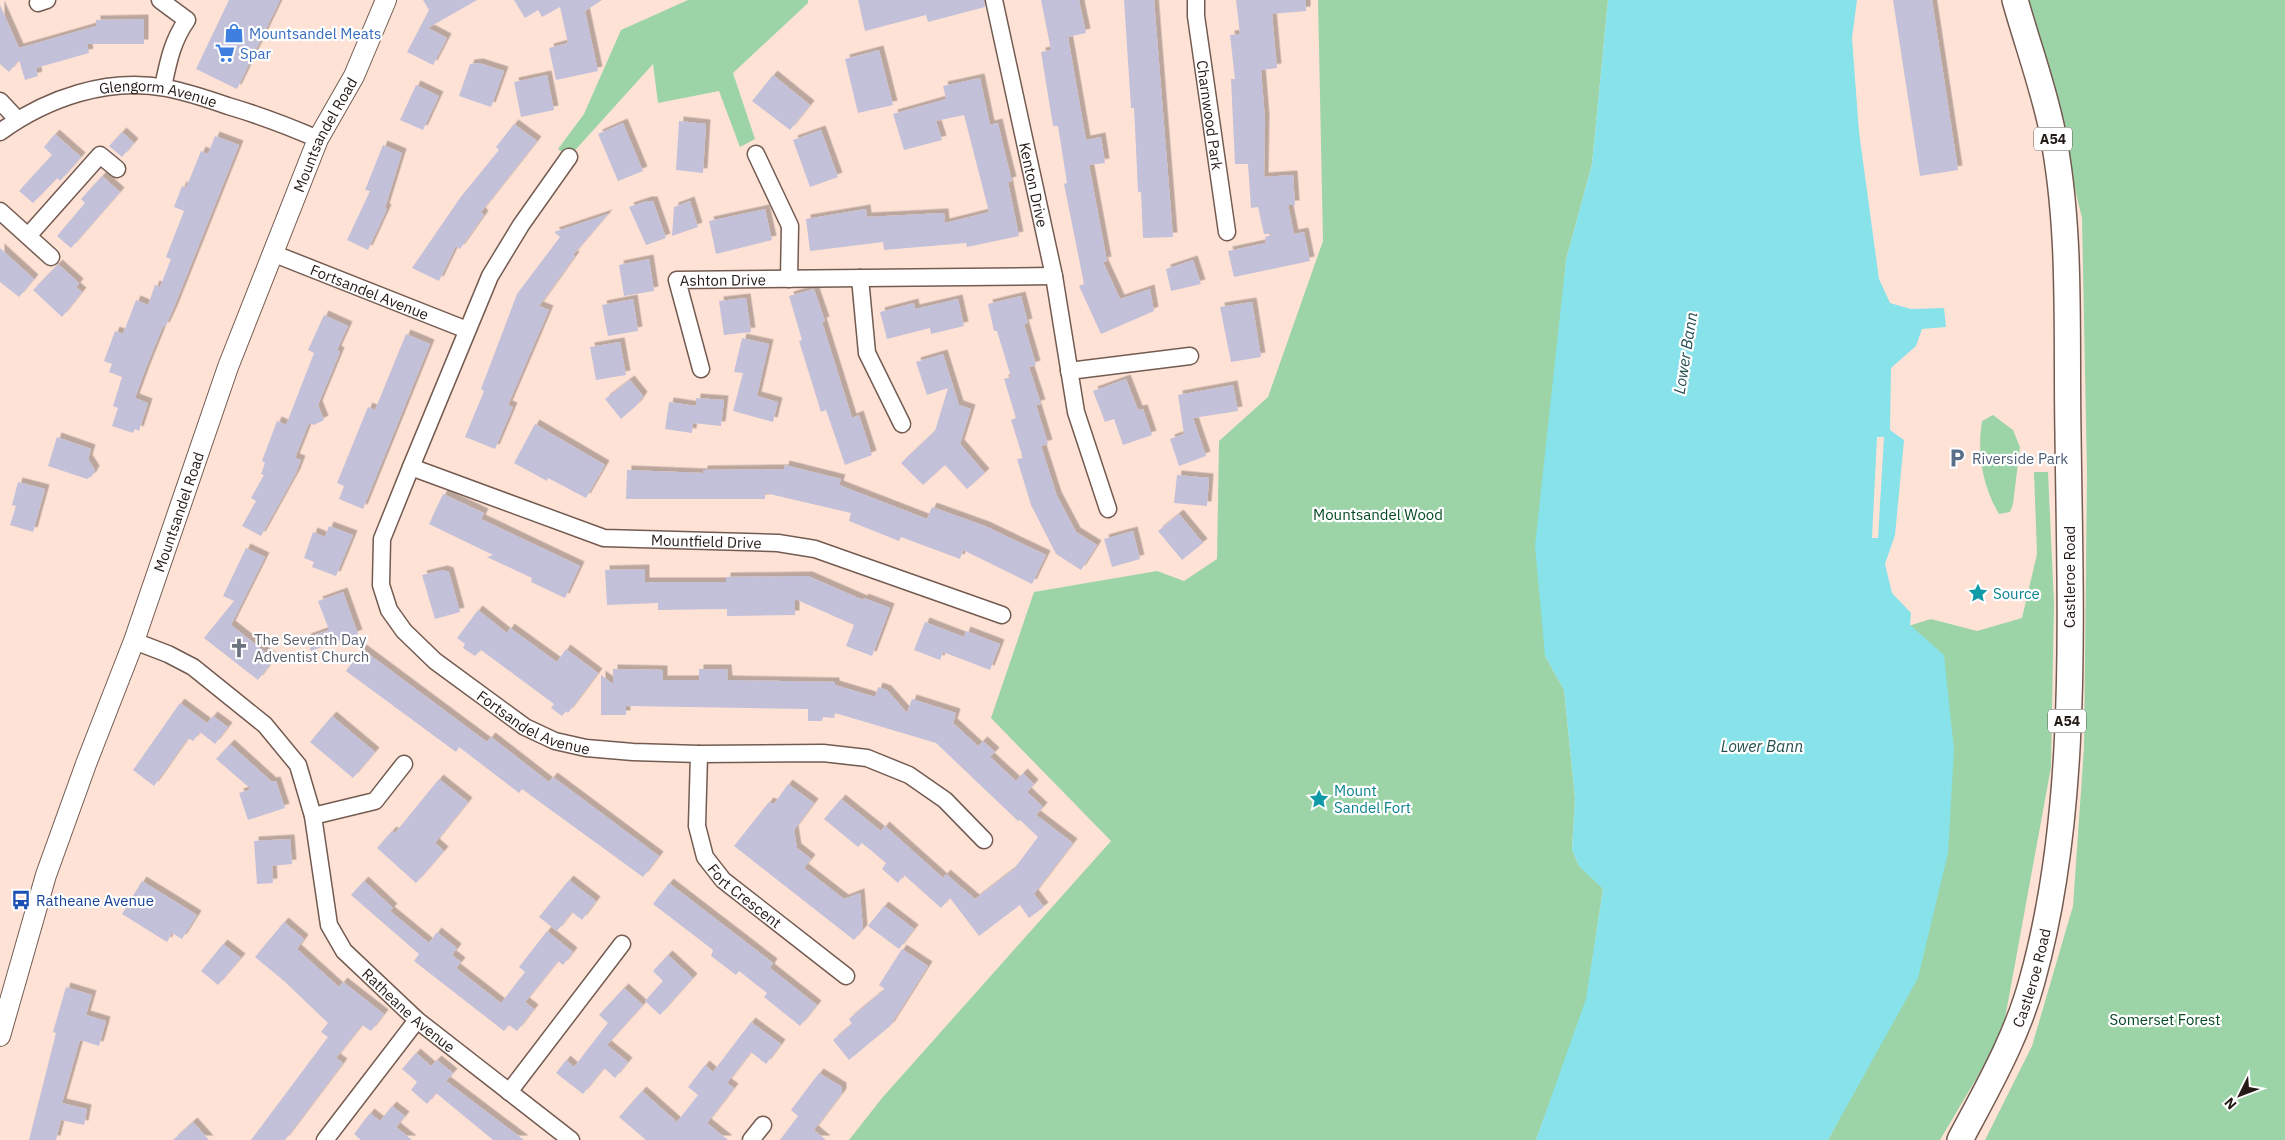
<svg xmlns="http://www.w3.org/2000/svg" width="2285" height="1140" font-family="'IBM Plex Sans',sans-serif">
	<defs>
		<filter id="shadow"><feDropShadow dx="4.5" dy="-4.5" stdDeviation="0" flood-color="#0004"/></filter>
	</defs>
	<rect width="100%" height="100%" fill="#ffe2d6"/>
	<path fill="#9cd4a8" d="M688 0H808V3L733 73 755 139 740 147 719 91 658 103 653 64 569 157 558 149 584 114 621 30Z
		M1318 0H1608L1592 164 1566 260 1555 381 1545 656 1564 690 1575 798 1572 850 1579 866 1603 888 1586 1003 1536 1140H849L882 1098 1111 841 991 718 1034 592 1157 571 1184 581 1217 559 1219 441 1268 397 1323 241Z
		M2029 0H2285V1140H1985L2032 1046 2073 906 2084 747 2087 474 2082 218Z
		M1993 415 2013 430 2020 447 2013 504 2010 512 1999 514C1982 485 1977 454 1982 421Z
		M2034 472H2048L2054 603 2051 767 2002 1035 1940 1140H1828L1854 1092 1889 632 1931 619 1977 631 2022 618 2037 554Z"/>
	<path fill="#87e2e9" d="M1608 0H1857L1852 38 1859 132 1879 279 1890 303 1911 309 1944 308 1946 327 1922 329 1916 346 1891 368 1890 430 1904 440 1895 535 1885 564 1892 593 1911 613 1910 625 1944 655 1954 750 1948 853 1918 978 1828 1140H1536L1586 999 1603 889 1579 866 1572 850 1575 798 1564 690 1545 656 1535 546 1566 260 1592 164Z"/>
	<path fill="#ffe2d6" d="M1877 437H1884L1878 538H1872Z"/>
	<path fill="#c3c0d9" filter="url(#shadow)" d="M229 0H280L237 89 196 69Z
		M423 0H477L428 28 447 38 433 65 407 52 429 10Z
		M514 0H602L585 11 598 71 556 80 549 48 568 43 560 7 542 17 538 10 525 18Z
		M858 0H984L985 7 928 22 926 15 865 31Z
		M1041 0H1079L1086 33 1068 37 1086 140 1101 137 1105 163 1089 165 1107 261 1103 262 1120 299 1150 289 1154 311 1101 334 1079 286 1084 284 1064 184 1067 183 1058 126H1053L1041 52 1051 50Z
		M1124 0H1154L1173 237 1143 238 1141 192H1138L1136 148 1134 108H1131Z
		M1236 0H1306V11L1272 14 1277 68 1261 70 1265 119 1264 177 1293 175 1295 205H1288L1294 234 1304 232 1310 261 1234 277 1228 251 1266 243 1265 237 1274 234H1264L1258 207 1251 208 1248 164H1235L1231 79H1235L1230 35 1240 34Z
		M1893 0H1932L1958 170 1920 176Z
		M0 5 19 48 96 26V20L144 19V44H87L89 53 36 68 38 76 25 80 19 60 9 72 0 64Z
		M879 50 893 105 858 113 845 59Z
		M479 63 504 71 491 107 459 96 470 64Z
		M547 75 554 110 521 117 514 82Z
		M773 75 810 105 790 130 752 101Z
		M980 78 990 125 998 123 1004 149 1012 181 1008 182 1019 236 967 247 966 243 884 250 883 242 810 251 806 219 866 209 867 217 944 213 945 223 989 212 964 115 936 121 942 140 904 150 893 114 946 99 943 86Z
		M416 85 439 96 423 130 400 120Z
		M679 121 706 124 703 173 676 170Z
		M623 123 643 171 618 181 598 134Z
		M514 124 537 141 481 212 484 215 460 249 456 246 439 281 412 268 460 198 499 150 496 147Z
		M821 130 838 177 810 187 793 140Z
		M122 132 134 143 122 157 109 146Z
		M55 134 81 157 60 181 57 178 33 203 19 191 52 155 44 147Z
		M215 136 239 145 173 310 165 327 163 326 146 368 135 398 148 403 139 431 135 429 133 433 112 426 118 408 113 406 122 377 109 372 112 364 104 361 115 331 123 334 136 300 148 305 155 285 160 287 171 259 166 257 184 211 174 207 182 186 186 188 201 151 208 154Z
		M383 145 402 153 385 208 387 209 368 250 347 240 370 191 365 190Z
		M102 176 120 192 71 248 57 236 85 203 81 199Z
		M647 201H653L666 238 646 245 629 207Z
		M690 201 698 227 672 236 674 207Z
		M765 209 772 240 716 254 709 221Z
		M608 214 573 255 575 256 539 306 549 310 508 405 513 407 495 449 465 437 484 391 481 389 517 294 560 237 554 232Z
		M0 248 34 279 19 297 0 282Z
		M649 259 654 291 624 296 619 265Z
		M1193 260 1201 284 1171 291 1166 269Z
		M58 264 79 283 76 287 82 292 62 317 33 290Z
		M814 289 825 321 822 322 852 418 859 415 872 455 845 465 826 410 821 412 799 341 802 340 789 296Z
		M1021 296 1028 323 1024 324 1036 365 1029 367 1041 404 1036 405 1048 444 1041 446 1057 496 1076 532 1097 545 1081 570 1056 554 1031 505 1017 459 1023 458 1011 420 1016 418 1004 379 1011 377 997 331H994L988 304Z
		M746 298 751 332 724 335 719 301Z
		M633 299 638 331 608 336 602 305Z
		M958 299 964 326 931 334 930 328 887 339 880 312 914 303 915 309Z
		M1252 302 1261 357 1231 362 1220 307Z
		M324 315 348 326 337 350 340 352 318 405 324 420 314 425 309 423 295 458 301 460 296 473 261 536 242 526 256 501 251 498 264 475 261 474 265 463 262 461 277 421 286 425 314 353 308 350Z
		M406 334 430 344 363 509 339 499 344 486 337 483 368 407 375 410Z
		M742 338 769 344 757 396 778 402 773 422 733 411 743 373 734 372Z
		M620 342 626 375 596 380 590 347Z
		M943 354 959 405 971 409 960 444 985 473 967 489 945 465 923 485 901 463 935 431 948 388 927 395 916 362Z
		M1126 379 1138 410 1143 409 1152 435 1123 445 1114 419 1105 422 1093 391Z
		M630 380 643 396 637 405 621 419 605 399Z
		M1233 385 1238 411 1193 418 1206 456 1179 466 1170 439 1184 434 1178 395Z
		M696 398 724 400 721 426 693 423 692 433 665 429 669 402 696 406Z
		M535 424 605 465 586 498 548 478 547 481 514 463Z
		M57 437 91 449 88 459 95 470 92 476 87 479 48 466Z
		M785 465 841 479 839 485 927 519 932 507 985 526 1046 555 1032 584 963 550 960 559 901 537 899 541 849 521 851 513 765 493V499H626L627 470 703 473V470L784 469Z
		M1177 475 1209 478 1207 506 1174 503Z
		M18 482 45 489 33 532 10 525 16 506 12 505Z
		M443 494 484 513 481 519 580 566 565 598 531 582 532 578 487 557 493 555 429 524Z
		M1179 514 1203 543 1182 560 1158 531Z
		M329 526 353 535 336 576 312 567 314 562 304 558 313 532 325 537Z
		M1133 531 1140 559 1112 567 1104 539Z
		M246 548 265 557 231 625 274 659 258 680 204 638 234 601 223 596Z
		M645 569V582H726V577L808 576 863 600 864 598 890 608 872 656 846 646 854 625 795 599V615L727 616V609L658 610V603L607 605 605 570Z
		M443 570 449 572 460 612 435 619 422 575Z
		M343 592 358 634 311 651 306 638 329 630 318 601Z
		M478 610 507 633 510 628 557 662 566 649 598 673 568 713 566 711 562 716 551 708 554 704 481 650 475 656 463 648 465 644 457 638Z
		M925 622 964 637 966 631 1000 644 990 670 943 652 940 660 914 650Z
		M362 649 487 742 491 737 549 782 553 777 659 856 643 877 522 789 519 793 459 747 456 752 346 671Z
		M613 669 663 670V680H699V669H727L728 680 835 682V685L875 697 878 687 887 690 907 713 912 699 956 713 953 723 978 746 983 741 995 752 990 757 1016 781 1023 773 1034 784 1027 792 1043 807 1036 815 1073 843 1034 894 1044 907 1029 918 1020 905 979 936 950 898 941 908 904 875 898 883 882 869 886 863 862 843 858 847 824 819 841 799 881 831 885 826 943 878 946 874 975 899 1014 869 1038 837 1020 820 1018 821 936 743 835 713 834 718 823 717 822 721H808V709L626 706V715H601V675L613 684Z
		M180 703 207 723 193 741 188 738 154 786 133 770Z
		M213 716 228 727 215 744 200 732Z
		M332 716 375 752 353 778 310 742Z
		M230 744 272 782 276 781 285 808 248 820 239 793 251 789 216 759Z
		M439 779 468 802 435 843 444 851 416 883 377 848 392 831 395 833Z
		M788 784 814 803 794 830 797 848 811 859 804 868 844 899 860 893 863 929 854 940 734 846 769 802 774 804Z
		M290 839 292 864 272 866 273 883 257 884 254 841Z
		M569 880 596 901 582 920 572 912 557 931 539 917Z
		M142 881 197 915 182 939 172 933 167 942 122 914Z
		M364 881 393 908 390 911 429 943 437 932 457 948 452 955 461 962 456 968 501 1003 525 972 519 967 547 931 573 952 563 965 558 961 525 1002 534 1009 517 1031 509 1025 504 1031 414 961 419 954 351 895Z
		M669 883 773 963 770 968 817 1005 800 1026 764 997 767 993 739 971 736 975 711 956 713 950 653 904Z
		M884 906 914 929 899 949 868 926Z
		M284 922 304 939 297 949 339 987 343 982 384 1014 371 1031 362 1025 336 1058 343 1063 285 1140H251L328 1037 321 1032 328 1023 284 981 255 957Z
		M223 944 241 958 218 985 201 971Z
		M902 949 928 966 890 1026 849 1060 833 1040 852 1024 849 1019 885 989 879 985Z
		M668 955 693 978 660 1015 645 1001 663 981 653 971Z
		M66 987 92 995 86 1015 106 1021 99 1046 80 1040 62 1103 87 1109 84 1125 61 1120 56 1140H29L56 1033 53 1032Z
		M624 988 643 1005 607 1045 628 1062 615 1078 604 1068 583 1094 556 1073 566 1060 574 1067 608 1023 599 1015Z
		M751 1022 781 1044 766 1064 751 1052 727 1083 734 1088 707 1123 728 1140H646L619 1117 642 1091 677 1122 698 1095 688 1087 705 1065 713 1072Z
		M416 1053 431 1066 437 1060 453 1073 446 1081 524 1140H493L436 1093 427 1104 411 1090 417 1082 402 1069Z
		M819 1073 842 1087V1093L814 1130 826 1140H780L798 1116 791 1110Z
		M392 1106 405 1116 396 1127 412 1140H361L354 1134 370 1113 380 1121Z
		M193 1122 209 1140H173Z"/>
	<g fill="none" stroke-linecap="round" stroke-linejoin="round">
		<defs>
			<g id="minor">
				<path d="M160 0 187 20C172 41 168 63 163 87"/>
				<path id="s1" d="M994 0 1054 276 1076 412 1108 509"/>
				<path id="s2" d="M1196 0V16L1227 232"/>
				<path d="M38 3 47 0"/>
				<path d="M0 101 17 119"/>
				<path id="s3" d="M0 132C47 98 108 77 166 88 187 92 208 99 228 106 259 115 288 126 318 139"/>
				<path d="M756 154 790 226 789 279"/>
				<path id="s4" d="M569 157 521 225 490 276 411 467 382 539 381 585 389 610 404 631 435 661 525 727 555 741 586 748 633 752 699 754 823 753 867 758 909 775 945 800 984 840"/>
				<path d="M0 211 51 257"/>
				<path d="M28 236 100 155 117 169"/>
				<path id="s5" d="M272 253 467 330"/>
				<path d="M860 278 867 353 902 424"/>
				<path id="s6" d="M701 369 677 280 1054 276"/>
				<path d="M1069 371 1190 356"/>
				<path id="s7" d="M411 467 604 538 778 543 815 549 1002 615"/>
				<path id="s8" d="M134 641 168 654 193 667 265 725 298 765 313 816 329 925 344 951 417 1020 571 1140"/>
				<path id="s9" d="M699 754 697 826 705 857 723 880 846 976"/>
				<path d="M313 816 375 801 404 764"/>
				<path d="M509 1092 622 944"/>
				<path d="M325 1140 417 1020"/>
				<path d="M751 1140 763 1125"/>
			</g>
			<g id="tertiary">
				<path id="s10" d="M0 1036 46 875 86 764 134 641 228 367 318 139 354 76 386 0"/>
			</g>
			<g id="primary">
				<path id="s11" d="M1960 1140C1987 1089 2017 1037 2032 981 2080 810 2070 610 2068 433 2066 333 2072 229 2052 130 2043 86 2027 43 2015 0"/>
			</g>
		</defs>
		<use href="#minor" stroke="#735b51" stroke-width="19"/>
		<use href="#tertiary" stroke="#735b51" stroke-width="22"/>
		<use href="#primary" stroke="#735b51" stroke-width="28"/>
		<use href="#minor" stroke="#fff" stroke-width="16"/>
		<use href="#tertiary" stroke="#fff" stroke-width="20"/>
		<use href="#primary" stroke="#fff" stroke-width="25"/>
	</g>
	<defs>
		<symbol id="shop-bare" viewBox="-9 -9 18 18"><path d="M-5-2.5h2.3a2.7 3.5 0 0 1 5.4 0H5L5.5 6h-11ZM-1.5-2.5h3a1.5 2.3 0 0 0-3 0Z" fill="#3f7fe0" stroke="#fff" stroke-width="2.5" paint-order="stroke"/></symbol>
		<symbol id="supermarket-bare" viewBox="-9 -9 18 18"><path d="M-6-5.5h2.5l.6 2H6L4.5 2H-2.5L-4.4-4H-6ZM-1.5 3.2a1.3 1.3 0 1 0 .1 0ZM3 3.2a1.3 1.3 0 1 0 .1 0Z" fill="#3f7fe0" stroke="#fff" stroke-width="2.5" paint-order="stroke"/></symbol>
		<symbol id="parking-bare" viewBox="-9 -9 18 18"><path d="M-3.5-5.5H1a3.5 3.5 0 0 1 0 7H-1V5.5H-3.5ZM-1-3.4V-.6H.8a1.4 1.4 0 0 0 0-2.8Z" fill="#5c6f8a" stroke="#fff" stroke-width="2.5" paint-order="stroke"/></symbol>
		<symbol id="sight-bare" viewBox="-9 -9 18 18"><path d="M0-6L1.8-2.2L6-1.7L2.9 1.2L3.7 5.4L0 3.3L-3.7 5.4L-2.9 1.2L-6-1.7L-1.8-2.2Z" fill="#0f9aa8" stroke="#fff" stroke-width="2.5" paint-order="stroke"/></symbol>
		<symbol id="church-bare" viewBox="-9 -9 18 18"><path d="M-1.2-6h2.4v3.5h3.3v2.4h-3.3V6h-2.4V-.1h-3.3v-2.4h3.3Z" fill="#6b7280" stroke="#fff" stroke-width="2.5" paint-order="stroke"/></symbol>
		<symbol id="bus-bare" viewBox="-9 -9 18 18"><path d="M-5-6H5V4H4V6H2V4H-2V6H-4V4H-5ZM-3.5-4V0h7V-4ZM-3.5 1.2v1.5H-2V1.2ZM2 1.2v1.5H3.5V1.2Z" fill="#1a4fb4" stroke="#fff" stroke-width="2.5" paint-order="stroke"/></symbol>
	</defs>
	<g fill-rule="evenodd">
		<use href="#shop-bare" x="220" y="19" width="28" height="28"/>
		<use href="#supermarket-bare" x="211" y="39" width="28" height="28"/>
		<use href="#parking-bare" x="1943" y="444" width="28" height="28"/>
		<use href="#sight-bare" x="1964" y="579" width="28" height="28"/>
		<use href="#church-bare" x="225" y="634" width="28" height="28"/>
		<use href="#sight-bare" x="1305" y="785" width="28" height="28"/>
		<use href="#bus-bare" x="7" y="886" width="28" height="28"/>
	</g>
	<g text-anchor="middle" dominant-baseline="central" stroke-width="4.5" stroke-linejoin="round" paint-order="stroke">
		<g fill="#fff" stroke="#655e5b" stroke-width="1">
			<rect x="2034" y="127.5" width="38" height="23" rx="4"/>
			<rect x="2048" y="709.5" width="38" height="23" rx="4"/>
		</g>
		<g font-size="14" font-weight="bold" fill="#231915">
			<text x="2053" y="139">A54</text>
			<text x="2067" y="721">A54</text>
		</g>
		<g font-size="15" fill="#366cbe" stroke="#fff" text-anchor="start">
			<text x="249" y="33">Mountsandel Meats</text>
			<text x="240" y="53">Spar</text>
		</g>
		<g font-size="15" fill="#231915" stroke="#fff">
			<text stroke="none"><textPath href="#s3" startOffset="169">Glengorm Avenue</textPath></text>
			<text stroke="none"><textPath href="#s2" startOffset="116">Charnwood Park</textPath></text>
			<text stroke="none"><textPath href="#s10" startOffset="959">Mountsandel Road</textPath></text>
			<text stroke="none"><textPath href="#s1" startOffset="189">Kenton Drive</textPath></text>
			<text stroke="none"><textPath href="#s6" startOffset="138">Ashton Drive</textPath></text>
			<text stroke="none"><textPath href="#s5" startOffset="105">Fortsandel Avenue</textPath></text>
			<text stroke="none"><textPath href="#s10" startOffset="554">Mountsandel Road</textPath></text>
			<text stroke="none"><textPath href="#s7" startOffset="308">Mountfield Drive</textPath></text>
			<text transform="translate(2069 577) rotate(-90)">Castleroe Road</text>
			<text stroke="none"><textPath href="#s4" startOffset="686">Fortsandel Avenue</textPath></text>
			<text stroke="none"><textPath href="#s9" startOffset="160">Fort Crescent</textPath></text>
			<text stroke="none"><textPath href="#s11" startOffset="178">Castleroe Road</textPath></text>
			<text stroke="none"><textPath href="#s8" startOffset="490">Ratheane Avenue</textPath></text>
		</g>
		<g font-size="15" fill="#4e5e75" stroke="#fff" text-anchor="start">
			<text x="1972" y="458">Riverside Park</text>
		</g>
		<g font-size="15" fill="#034920" stroke="#fff">
			<text x="1378" y="514">Mountsandel Wood</text>
			<text x="2165" y="1019">Somerset Forest</text>
		</g>
		<g font-size="15" fill="#0d838f" stroke="#fff" text-anchor="start">
			<text x="1993" y="593">Source</text>
			<text x="1334" y="790">Mount<tspan x="1334" dy="17">Sandel Fort</tspan></text>
		</g>
		<g font-size="15" fill="#5b616d" stroke="#fff" text-anchor="start">
			<text x="254" y="639">The Seventh Day<tspan x="254" dy="17">Adventist Church</tspan></text>
		</g>
		<g font-size="15" fill="#164399" stroke="#fff" text-anchor="start">
			<text x="36" y="900">Ratheane Avenue</text>
		</g>
		<g font-size="16" font-style="italic" fill="#265053" stroke="#fff">
			<text transform="translate(1685 353) rotate(-81)">Lower Bann</text>
			<text x="1762" y="746">Lower Bann</text>
		</g>
	</g>
	<g transform="translate(2240 1095) rotate(228)" stroke="#ffffff" stroke-width="4" paint-order="stroke">
	<path d="M0-4L9 19L0 12L-9 19Z" fill="#231915"/>
	<text y="-8" font-size="14" font-weight="bold" text-anchor="middle" fill="#231915">N</text>
	</g>
</svg>
